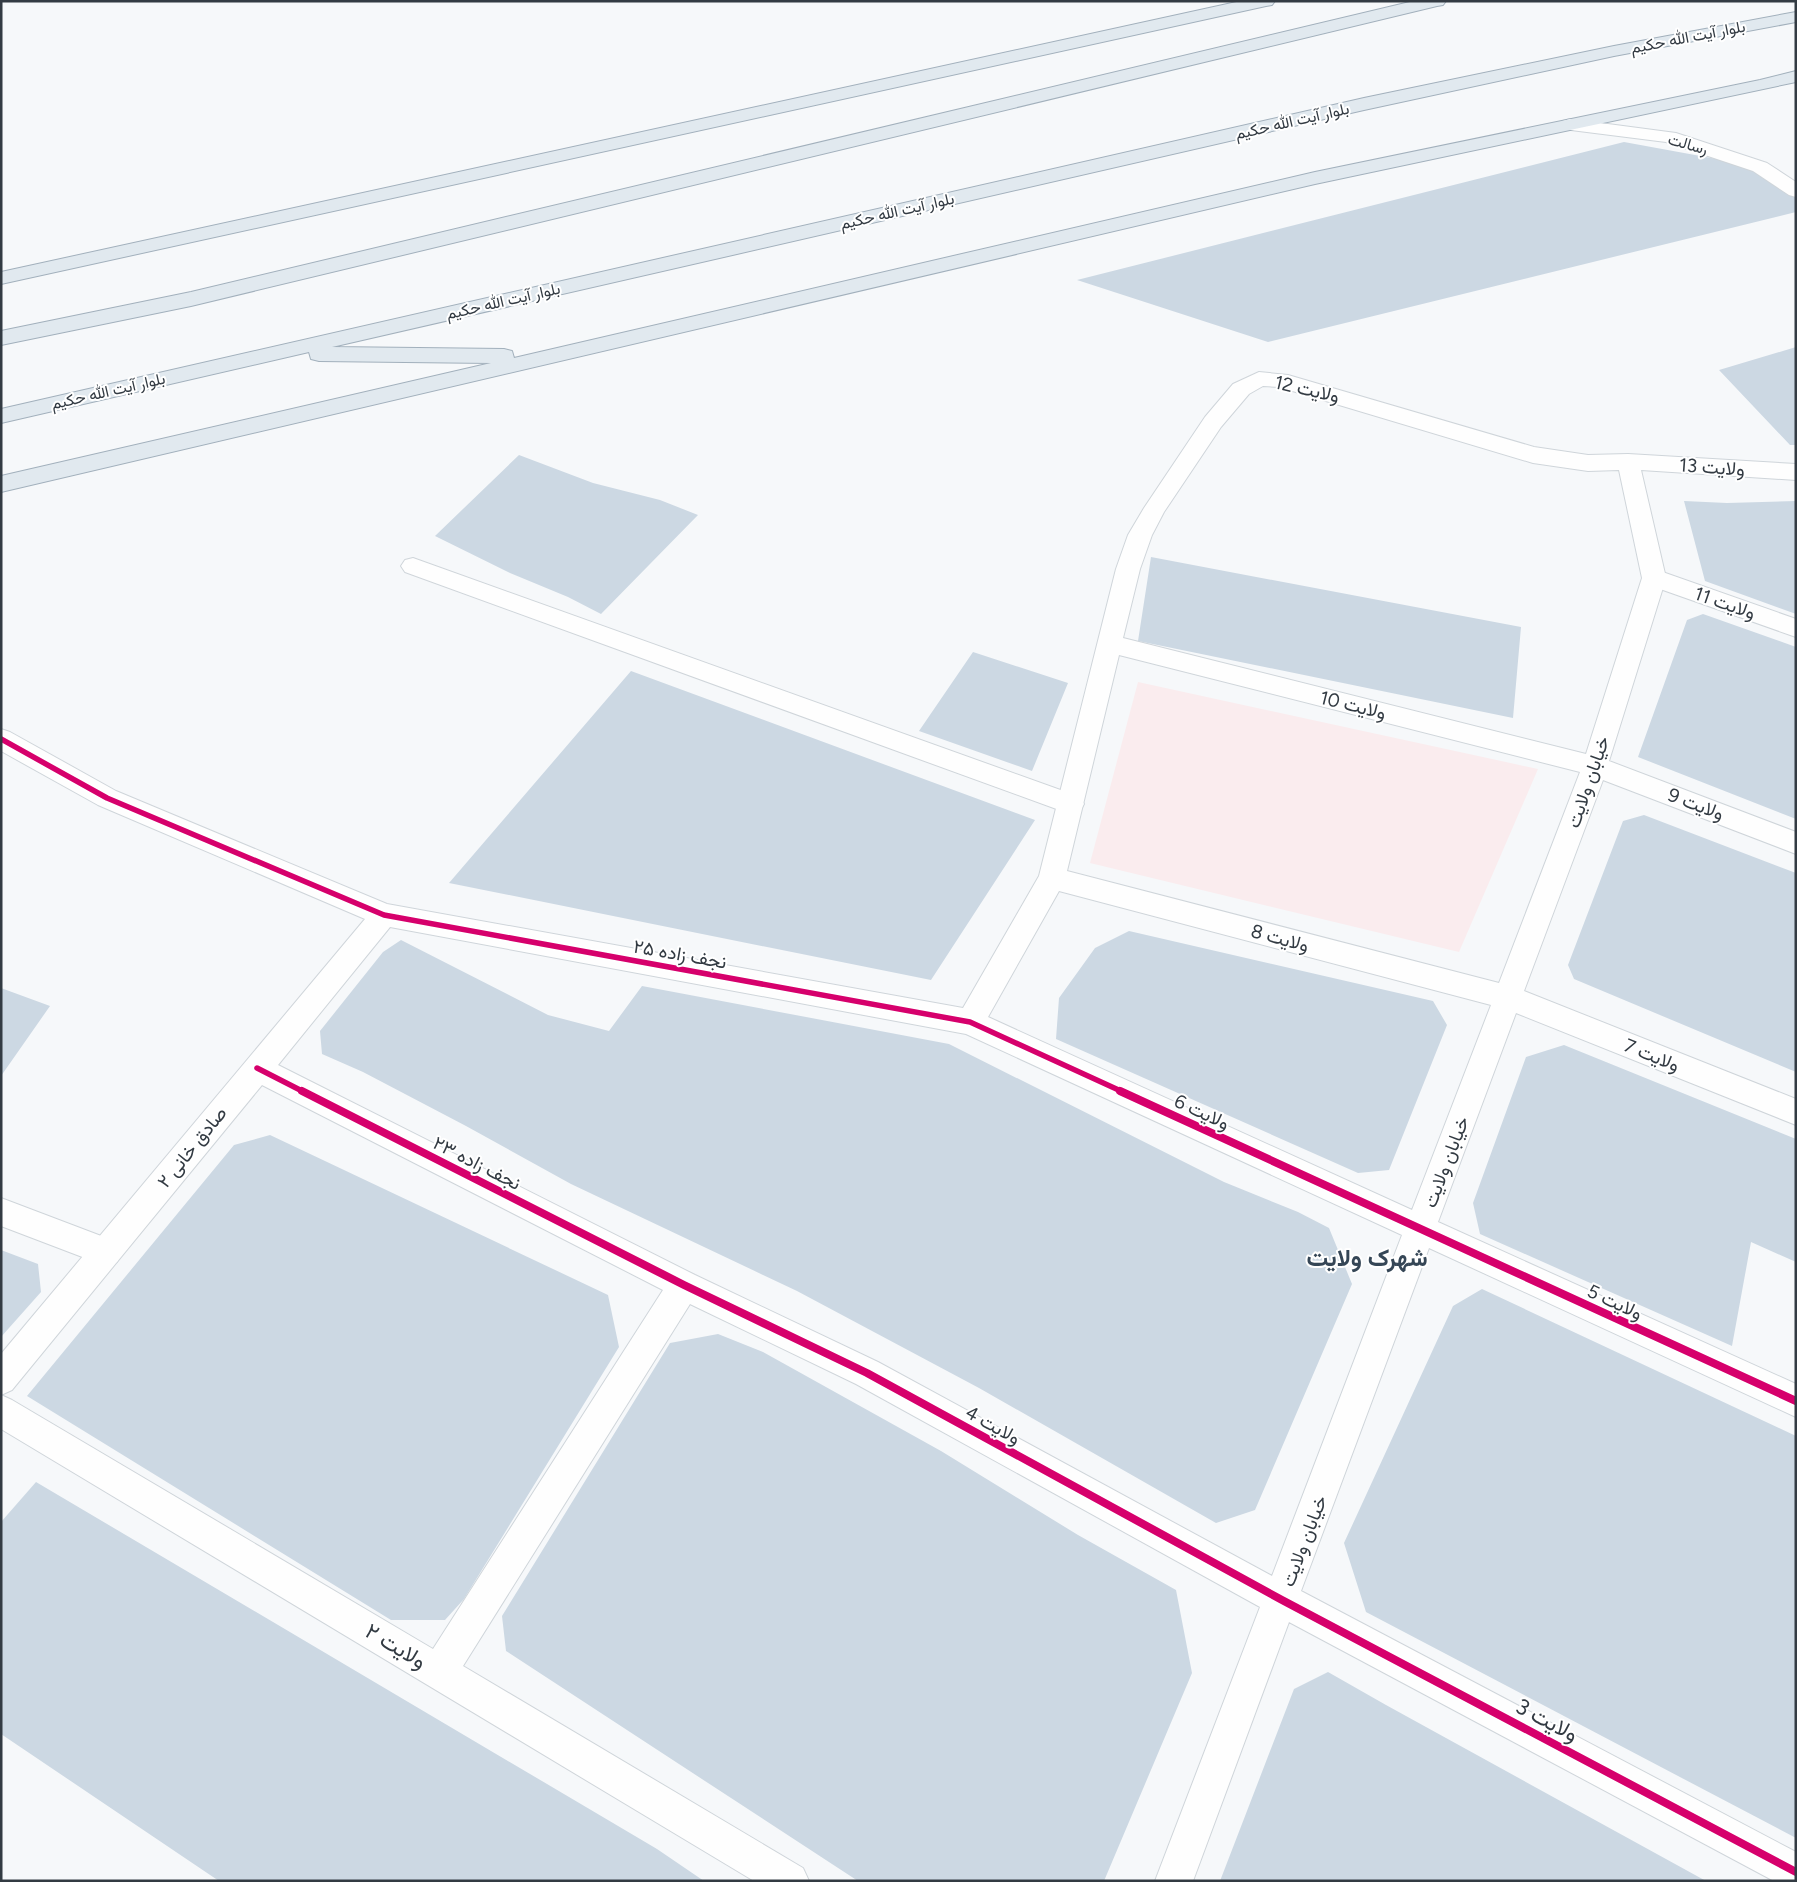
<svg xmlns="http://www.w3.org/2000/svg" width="1797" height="1882" font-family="Figtree,Vazirmatn,sans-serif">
	<rect width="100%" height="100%" fill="#f6f8fa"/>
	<path fill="#faecee" d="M1138 682 1538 769 1459 952 1090 863Z"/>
	<path fill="#ccd8e3" d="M1624 142 1755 166 1796 198V212L1268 342 1077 280Z
		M1796 347V445H1790L1719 370Z
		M519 455 593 483 660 500 698 515 601 614 568 597 510 573 435 536Z
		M1684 501 1727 503 1796 501V614L1705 581Z
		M1151 557 1521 627 1513 718 1138 641Z
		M1703 614 1796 647V819L1638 757 1687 620Z
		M973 652 1068 683 1032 771 919 731Z
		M631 671 1035 820 931 980 449 883Z
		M1644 815 1796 873V1072L1574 979 1568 965 1623 821Z
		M1129 931 1433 1001 1447 1025 1389 1170 1358 1173 1056 1039 1059 998 1095 948Z
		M401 940 548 1015 609 1031 642 986 949 1044 1224 1182 1298 1212 1329 1228 1352 1284 1255 1510 1216 1523 979 1388 797 1291 571 1184 466 1126 363 1072 322 1054 320 1031 383 952Z
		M1 988 50 1006 1 1076Z
		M1564 1045 1796 1139V1262L1751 1242 1732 1346 1480 1234 1473 1203 1526 1057Z
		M270 1135 608 1295 619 1347 464 1599 445 1620H391L27 1396 234 1145Z
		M1 1250 38 1264 41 1292 1 1337Z
		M1482 1289 1796 1436V1838L1366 1612 1344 1543 1453 1306Z
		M718 1334 763 1352 941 1451 1078 1535 1176 1590 1192 1673 1104 1881H858L506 1651 502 1616 670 1343Z
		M36 1482 657 1849 704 1881H219L1 1734V1522Z
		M1328 1672 1386 1705 1706 1881H1220L1294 1689Z"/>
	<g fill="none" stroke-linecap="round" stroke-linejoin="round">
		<defs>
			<path id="lane" d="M413 558 1080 797 1084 804 1080 811 1071 814 1062 811 405 572 401 566 405 560Z
				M1654 569 1796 619V637L1646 584 1642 578 1646 572Z
				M1 1198 117 1242 121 1252 117 1262 106 1266 1 1226Z"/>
			<path id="street" d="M1259 372 1288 375 1534 447 1588 455 1628 454 1796 464V480L1641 470 1666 578 1609 761 1796 832V854L1603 780 1524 991 1796 1099V1125L1516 1013 1438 1222 1796 1384V1417L1429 1248 1301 1591 1796 1852V1881H1774L1289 1622 1193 1881H1155L1260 1607 856 1384 690 1304 463 1666 803 1868 809 1881H754L1 1429V1395L12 1400 433 1649 663 1290 262 1085 12 1390 1 1395V1354L365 919 98 805 1 751V729L10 732 116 791 387 904 963 1008 1039 876 1116 569 1128 535 1144 508 1205 417 1233 384ZM1263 386 1279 387 1533 463 1588 471 1619 470 1642 578 1586 754 1123 638 1140 569 1152 535 1164 512 1221 427 1249 394ZM1119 655 1580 772 1499 983 1067 871ZM1059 891 1491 1005 1412 1210 988 1017ZM390 927 966 1034 1402 1235 1272 1576 878 1362 695 1275 278 1065Z"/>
			<path id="secondary" d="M1570 119 1676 133 1767 163 1796 182V197L1789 195 1753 171 1666 142 1563 129 1561 125 1563 121Z"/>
			<path id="primary" d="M1241 1H1275L1272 5 1266 6 1 284V272Z
				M1414 1H1446L1443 5 1437 6 191 306 1 345V331L191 292Z
				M1796 12V22L1614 56 1364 110 332 347 504 349 512 351 514 358 1315 172 1760 80 1796 71V82L1315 184 1 492V476L491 363 319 361 311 359 309 352 1 423V409L1364 98 1614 46Z"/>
		</defs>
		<use href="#lane" stroke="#cfd5da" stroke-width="2"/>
		<use href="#street" stroke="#cfd5da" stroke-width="2"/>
		<use href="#secondary" stroke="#cfd5da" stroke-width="2"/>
		<use href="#primary" stroke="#a2b0bc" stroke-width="2"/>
		<use href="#lane" fill="#fefefe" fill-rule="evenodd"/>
		<use href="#street" fill="#fefefe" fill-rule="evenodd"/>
		<use href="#secondary" fill="#fefefe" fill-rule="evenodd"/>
		<use href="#primary" fill="#e1e9ef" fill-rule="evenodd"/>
		<defs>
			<path id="cycleway-far1" d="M1 739 107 798 384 915 970 1022 1123 1092
				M257 1068 304 1092"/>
			<path id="cycleway" d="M302 1091 684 1285 867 1373 1282 1600 1796 1872
				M1120 1091 1796 1401"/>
		</defs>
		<use href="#cycleway-far1" stroke="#fff" stroke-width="9"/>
		<use href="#cycleway" stroke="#fff" stroke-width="11"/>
		<use href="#cycleway-far1" stroke="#d6006c" stroke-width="5.5"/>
		<use href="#cycleway" stroke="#d6006c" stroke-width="8"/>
	</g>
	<g text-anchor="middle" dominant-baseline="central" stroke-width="4" stroke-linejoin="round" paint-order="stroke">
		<g font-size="16" fill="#333b43" stroke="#fff">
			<text transform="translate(1688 37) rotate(-11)">بلوار آیت الله حکیم</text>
			<text transform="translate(1292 121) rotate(-13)">بلوار آیت الله حکیم</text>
			<text transform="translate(1688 144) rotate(16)">رسالت</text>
			<text transform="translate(897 211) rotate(-13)">بلوار آیت الله حکیم</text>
			<text transform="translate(503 301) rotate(-13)">بلوار آیت الله حکیم</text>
			<text transform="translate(108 391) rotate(-13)">بلوار آیت الله حکیم</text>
		</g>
		<g font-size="19" fill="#333b43" stroke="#fff">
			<text transform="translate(1307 389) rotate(13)">ولایت 12</text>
			<text transform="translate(1712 467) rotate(4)">ولایت 13</text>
			<text transform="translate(1725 603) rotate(19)">ولایت 11</text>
			<text transform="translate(1353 705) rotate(14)">ولایت 10</text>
			<text transform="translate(1588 782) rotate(-71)">خیابان ولایت</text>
			<text transform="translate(1696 804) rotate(21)">ولایت 9</text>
			<text transform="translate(1280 938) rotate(15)">ولایت 8</text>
			<text transform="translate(680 954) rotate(10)">نجف زاده ۲۵</text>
			<text transform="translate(1652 1055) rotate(22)">ولایت 7</text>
			<text transform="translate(1202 1112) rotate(25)">ولایت 6</text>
			<text transform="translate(192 1147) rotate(-51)">صادق خانی ۲</text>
			<text transform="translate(1446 1162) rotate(-69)">خیابان ولایت</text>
			<text transform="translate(477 1163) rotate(27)">نجف زاده ۲۳</text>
			<text transform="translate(1615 1302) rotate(25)">ولایت 5</text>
			<text transform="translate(993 1425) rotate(29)">ولایت 4</text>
			<text transform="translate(1304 1541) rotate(-69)">خیابان ولایت</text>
		</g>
		<g font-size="22" fill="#333b43" stroke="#fff">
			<text transform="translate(396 1646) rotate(31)">ولایت ۲</text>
			<text transform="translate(1547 1720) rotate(28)">ولایت 3</text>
		</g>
		<g font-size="24" font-weight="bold" fill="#354656" stroke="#fff">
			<text x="1367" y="1257">شهرک ولایت</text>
		</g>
	</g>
	<rect width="1797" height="1882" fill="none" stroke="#333b43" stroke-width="5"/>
</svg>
